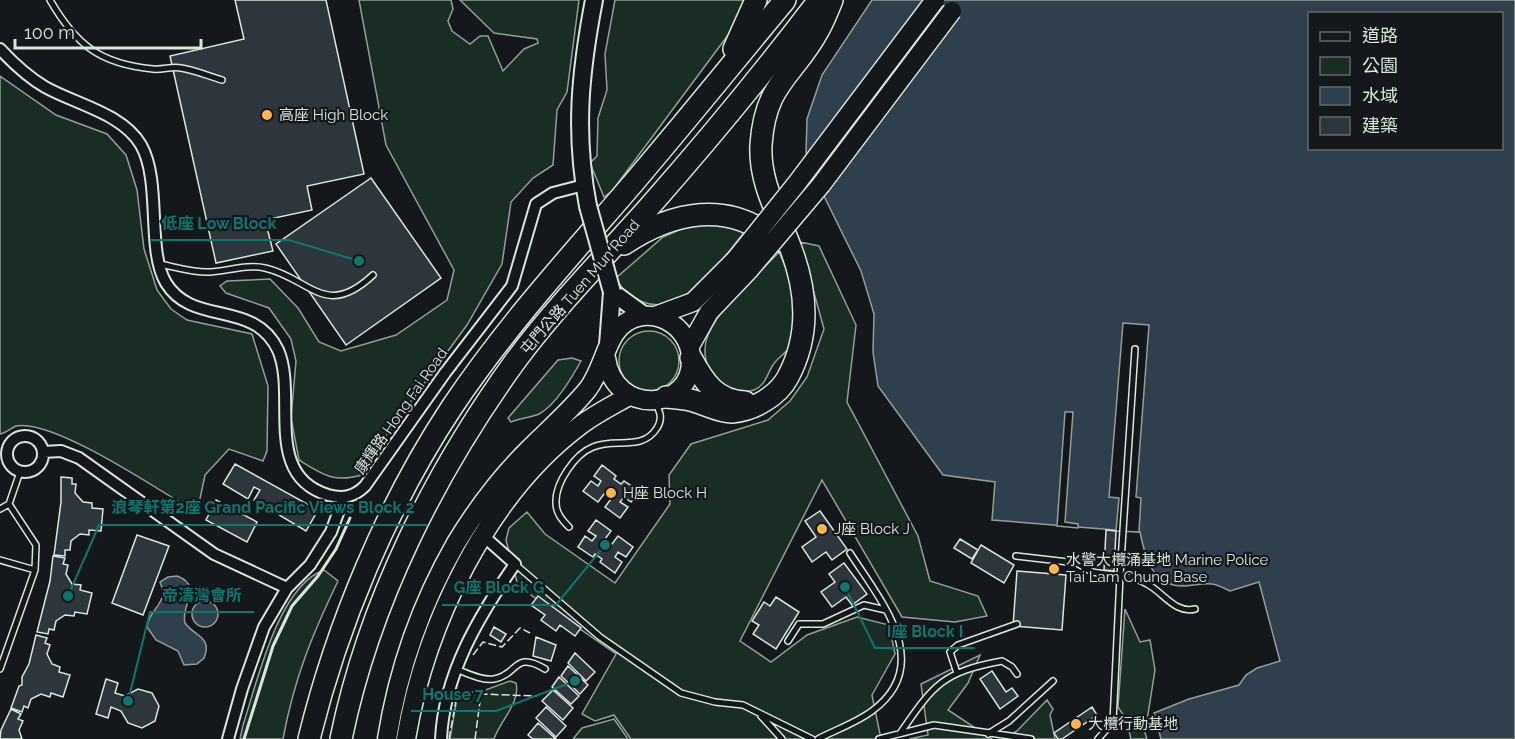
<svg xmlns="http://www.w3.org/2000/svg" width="1515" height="739" font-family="Raleway,'Noto Sans TC',sans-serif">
	<rect width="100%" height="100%" fill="#14181c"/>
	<path fill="#1a2d24" stroke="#939e99" stroke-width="1.5" d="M359 0H451L453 9 448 21 452 31 470 44 480 36H488L503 71 524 49 538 43 537 39 494 33 460 0H579L567 92 557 110 553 165 533 178 511 202 502 264 467 325 376 449 362 475C334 483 323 475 299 460L291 418 296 361 291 339 269 308 226 293 220 286 227 281 270 279 298 308 319 342 341 351 396 335 447 300 454 270 386 145Z
		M615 0H746L734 27 612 191 604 197 590 163 597 156 598 118 607 90 605 54Z
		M0 76 56 115 107 134 126 155 137 190 144 249 157 290 171 309 187 320 252 334 268 386 267 451 263 461 229 449 205 475 197 513C162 492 53 418 16 426 11 428 6 433 0 434Z
		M702 220 747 229C724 256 684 319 643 302 629 296 623 291 616 278L663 237Z
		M800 242 819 246 856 325 847 402 918 536 930 581 978 596 987 616 955 622 902 617 822 480 740 641 771 662 807 635 857 617 889 625 895 654 872 695 881 739H631L614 715 595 721 582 714 616 654 518 586 506 540 509 528 527 512 545 534 615 583 670 504 669 475 691 444 768 420 790 401 807 377 824 329Z
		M779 252C792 280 798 301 793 331 792 337 792 344 789 348 784 355 777 358 773 365 767 374 766 385 754 390 721 403 696 363 708 335 722 303 756 277 779 252Z
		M619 361a30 30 0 1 1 60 0a30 30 0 1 1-60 0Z
		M572 358 581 361C572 377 556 405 539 414 533 417 520 418 511 422L508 418 558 360Z
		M324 570 338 581C312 635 294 679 283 739H240L243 725C257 683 278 586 324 570Z
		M1125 609 1140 642 1150 640 1155 670 1145 733 1147 739H1131L1126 719 1118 707Z
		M980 655 968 683 948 710 992 739H909L928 735 921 684Z
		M510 681 516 683C521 702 500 721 494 739H450L458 692H480Z
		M1047 700 1053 709 1050 715 1055 739H1003L1017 731Z
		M614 719 628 739H573L582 728Z"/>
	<path fill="#2f3f4d" stroke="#939e99" stroke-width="1.5" fill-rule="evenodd" d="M872 0H1515V739H1161L1154 713 1189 699 1239 685 1246 675 1257 668 1280 661 1259 582 1230 591C1209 580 1208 584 1186 586 1152 588 1145 557 1140 532L992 520 995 482 943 475 878 386 873 352 874 314 861 271 817 182 806 153 807 119 822 75ZM1310 14H1502V148H1310Z
		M177 576C204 586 180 605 185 623 194 636 213 637 204 658L197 664 184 665 178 651 156 640 147 627C148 609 170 604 160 582L168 577Z
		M192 614a13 13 0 1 1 26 0a13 13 0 1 1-26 0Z"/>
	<path fill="#14181c" stroke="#939e99" stroke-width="1.5" d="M1123 323 1149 325 1136 497 1141 498 1139 532 1116 531 1119 498 1109 497Z
		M1065 412H1073L1065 522 1078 524V528L1057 526Z"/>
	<path fill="#2c363c" stroke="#d8e6dc" stroke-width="1.5" d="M235 0H326L364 174 307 186 312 210 265 220 273 251 216 263 170 56 244 39Z
		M371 178 441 278 346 345 276 244Z
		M235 464 318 510 306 531 254 500 260 490 254 487 248 499 223 484Z
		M602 465 616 476 614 479 621 484 624 481 639 491 631 502 624 497 620 502 628 507 620 518 605 507 611 499 604 494 598 502 583 491 591 481 598 486 601 481 594 476Z
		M61 477 72 478V484H76L75 493 83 502 92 503V508L103 509 101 531 89 530V535L80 534 71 541 70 550H65V556L54 555 61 502Z
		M216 500 257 522 247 542 206 520Z
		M820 511 847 549 832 560 826 552 812 562 802 547 816 537 805 521Z
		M596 520 611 531 605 539 612 544 618 536 633 547 626 557 618 552 615 557 622 562 615 573 600 562 602 559 595 554 593 557 578 547 585 536 592 541 596 536 588 531Z
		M1106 530 1116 531 1114 571 1104 570Z
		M137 535 169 546 143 615 112 603Z
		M960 539 978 550 972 559 954 548Z
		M981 545 1014 565 1004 583 971 563Z
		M53 556 65 558 63 564 68 565 66 574 72 584 81 585 80 590 92 593 87 614 75 612 74 616 65 615 56 621 54 630 49 629 48 634 37 632 50 581Z
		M844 563 867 594 852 605 846 597 832 607 821 592 835 582 829 574Z
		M1017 571 1066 575 1062 630 1013 626Z
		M538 596 581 628 575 636 560 625 556 631 541 620 545 615 531 605Z
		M776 597 799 612 776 649 753 634 759 625 752 621 764 602 770 606Z
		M494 627 506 634 501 642 490 635Z
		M36 635 47 638 45 643 50 645 47 654 52 664 60 667 59 672 70 675 63 697 51 693 50 697 41 694 31 699 28 708 24 706 22 712 11 708 19 686 22 685V677L29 664Z
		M536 637 556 645 551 661 533 656Z
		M575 653 595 672 586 681 568 663Z
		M568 666 588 685 580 694 561 676Z
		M992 671 1006 692 1012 688 1018 696 1000 709 980 679Z
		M559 677 579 696 571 704 552 687Z
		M106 679 118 683 115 693 125 696 138 689 152 693 159 706 155 721 142 728 128 723 121 711 111 707 108 718 96 714Z
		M553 690 573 708 563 720 542 701Z
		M546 707 566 726 556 737 536 718Z
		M1092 707 1097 715 1062 739H1058L1054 733Z
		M11 709 21 714 18 719 23 721 19 730 22 739H0L1 730Z
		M538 723 556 739H533L528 735Z"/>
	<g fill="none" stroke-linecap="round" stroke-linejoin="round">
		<defs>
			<path id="lane" d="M50 0C76 45 100 64 153 69 163 70 172 66 181 68 195 70 208 76 222 80
				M160 264C175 267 194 273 210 272 229 271 246 264 265 268 310 278 325 320 373 275
				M1135 349 1120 576C1129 577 1139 579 1147 584 1163 592 1175 614 1195 609
				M0 509 9 504 20 472
				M569 527C562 520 556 513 556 503 555 483 575 454 593 447 615 437 642 452 657 428 663 418 660 412 655 402
				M1016 556 1077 563 1092 572 1120 576 1113 722 1098 739
				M0 560 35 570
				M515 564 600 637 681 693 715 702 743 705 812 739
				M788 641 799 624H823L864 605 886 610
				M0 669 35 570 36 545 9 504
				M456 669C467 673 482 681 494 679 518 675 514 650 545 669
				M957 673 950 652 958 645 1017 624
				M761 716 782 739
				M901 732C934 684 943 672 1002 661L1012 667 1017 674
				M988 734 1009 721 1053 681
				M818 739C835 730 856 723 872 711 936 664 880 600 850 553
				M879 739 934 725 1031 739"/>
			<path id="street" d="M0 49C13 63 28 77 45 87 75 104 122 113 141 145 162 182 146 250 166 283 193 327 254 299 278 350 298 395 262 475 328 495 343 499 354 497 365 486L445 373 512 286 536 204 553 193 584 185
				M7 454a18 18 0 1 1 36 0a18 18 0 1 1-36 0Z
				M43 452 61 451 79 458 214 554 287 588
				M228 739 242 689 264 627 287 588 310 565 331 532 344 497
				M441 739C444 674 479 616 515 564L480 533"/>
			<path id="secondary" d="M588 206C574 133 580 73 594 0
				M612 292 645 316
				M608 345 612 292"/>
			<path id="primary" d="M655 316 693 302 736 259
				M690 346 709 312 749 270
				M387 739C398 670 421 604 456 543 476 510 500 478 528 450 548 430 570 411 588 389 604 368 606 336 625 323 652 304 689 325 691 357 694 412 614 417 606 358
				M406 739C425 626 487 494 582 424 597 413 613 405 629 396"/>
			<path id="highway" d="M734 49 756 0
				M624 244C672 212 729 199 776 241
				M691 358C704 382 716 401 745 402
				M666 397C677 398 687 398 697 402 709 406 720 412 732 412 754 410 778 396 788 377 810 336 807 291 791 249 779 215 759 183 761 145 765 82 794 76 819 29 824 20 828 10 832 0
				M309 739C337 625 387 505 452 407 503 331 563 264 623 195 678 131 731 65 785 0
				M341 739C369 602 435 472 516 360 557 305 605 257 650 206 709 139 765 71 819 0"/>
		</defs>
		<use href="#lane" stroke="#d8e6dc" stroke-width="8"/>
		<use href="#street" stroke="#d8e6dc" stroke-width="14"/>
		<use href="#secondary" stroke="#d8e6dc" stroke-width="20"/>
		<use href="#primary" stroke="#d8e6dc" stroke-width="21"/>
		<use href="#highway" stroke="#d8e6dc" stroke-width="24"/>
		<use href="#lane" stroke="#14181c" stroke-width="5"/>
		<use href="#street" stroke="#14181c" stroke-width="10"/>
		<use href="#secondary" stroke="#14181c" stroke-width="16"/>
		<use href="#primary" stroke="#14181c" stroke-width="18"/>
		<use href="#highway" stroke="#14181c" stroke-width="21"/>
		<defs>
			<path id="secondary-bridge" d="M588 206 612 292"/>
			<path id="primary-bridge" d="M736 259 797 183 935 0
				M749 270 821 185 952 11"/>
		</defs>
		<use href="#secondary-bridge" stroke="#d8e6dc" stroke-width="20" stroke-linecap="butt"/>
		<use href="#primary-bridge" stroke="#d8e6dc" stroke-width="21" stroke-linecap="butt"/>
		<use href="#secondary-bridge" stroke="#14181c" stroke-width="16"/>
		<use href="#primary-bridge" stroke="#14181c" stroke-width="18"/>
		<path stroke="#d8e6dc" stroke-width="1.5" stroke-dasharray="8 3" stroke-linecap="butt" d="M473 655 483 642 502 647 520 628 530 633
			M449 739 458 689
			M475 739 481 694 537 696"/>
		<path stroke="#d8e6dc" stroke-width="3" d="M244 739 273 646 292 606 318 576 336 549 350 518"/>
	</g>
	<g fill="#ffb74d" stroke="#14181c" stroke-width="2">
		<circle cx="267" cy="115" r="6"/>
		<circle cx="611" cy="493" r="6"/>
		<circle cx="822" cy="529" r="6"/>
		<circle cx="1054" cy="569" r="6"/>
		<circle cx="1076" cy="724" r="6"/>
	</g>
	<g text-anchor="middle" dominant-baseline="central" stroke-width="4.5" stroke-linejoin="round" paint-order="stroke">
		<g font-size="15" fill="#d8e6dc" stroke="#14181c" text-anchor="start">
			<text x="279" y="115">高座 High Block</text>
			<text x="623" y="493">H座 Block H</text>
			<text x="834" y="529">J座 Block J</text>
			<text x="1066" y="560">水警大欖涌基地 Marine Police<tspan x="1066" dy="17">Tai Lam Chung Base</tspan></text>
			<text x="1088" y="724">大欖行動基地</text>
		</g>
		<g font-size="15" fill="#d8e6dc" stroke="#14181c">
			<text transform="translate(580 287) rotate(-49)">屯門公路 Tuen Mun Road</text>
			<text transform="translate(401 411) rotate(-55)">康輝路 Hong Fai Road</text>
		</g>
	</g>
	<path fill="none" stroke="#0f766e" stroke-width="2" d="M359 261L289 240H150M68 596L99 525H427M605 545L556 605H442M128 701L150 612H254M845 587L875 648H975M575 681L496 711H411"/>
	<g fill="#0f766e" stroke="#14181c" stroke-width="2">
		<circle cx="359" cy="261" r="6"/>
		<circle cx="68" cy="596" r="6"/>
		<circle cx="605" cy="545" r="6"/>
		<circle cx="128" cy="701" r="6"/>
		<circle cx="845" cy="587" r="6"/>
		<circle cx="575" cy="681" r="6"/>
	</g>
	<g font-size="16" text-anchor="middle" font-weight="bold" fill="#0f766e" stroke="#14181c" stroke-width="4.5" stroke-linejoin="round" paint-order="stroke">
		<text x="219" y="229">低座 Low Block</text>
		<text x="263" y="513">浪琴軒第2座 Grand Pacific Views Block 2</text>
		<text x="499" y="593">G座 Block G</text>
		<text x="202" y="601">帝濤灣會所</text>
		<text x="925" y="637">I座 Block I</text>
		<text x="453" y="700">House 7</text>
	</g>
	<rect x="1308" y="12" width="195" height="138" fill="#14181c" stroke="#626a69" stroke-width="1.5"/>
	<rect x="1320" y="32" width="30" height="9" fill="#14181c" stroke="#626a69" stroke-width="1.5"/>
	<text x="1362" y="42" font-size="18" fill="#d8e6dc">道路</text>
	<rect x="1320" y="57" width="30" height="18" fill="#1a2d24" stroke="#626a69" stroke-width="1.5"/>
	<text x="1362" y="72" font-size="18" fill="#d8e6dc">公園</text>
	<rect x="1320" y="87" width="30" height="18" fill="#2f3f4d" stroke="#626a69" stroke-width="1.5"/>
	<text x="1362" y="102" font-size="18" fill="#d8e6dc">水域</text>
	<rect x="1320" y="117" width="30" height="18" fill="#2c363c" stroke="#626a69" stroke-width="1.5"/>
	<text x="1362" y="132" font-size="18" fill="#d8e6dc">建築</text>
	<path d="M15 39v9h186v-9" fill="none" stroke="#d8e6dc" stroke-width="3"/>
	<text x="24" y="39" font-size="18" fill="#d8e6dc" stroke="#14181c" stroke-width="4.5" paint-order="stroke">100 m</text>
</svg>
